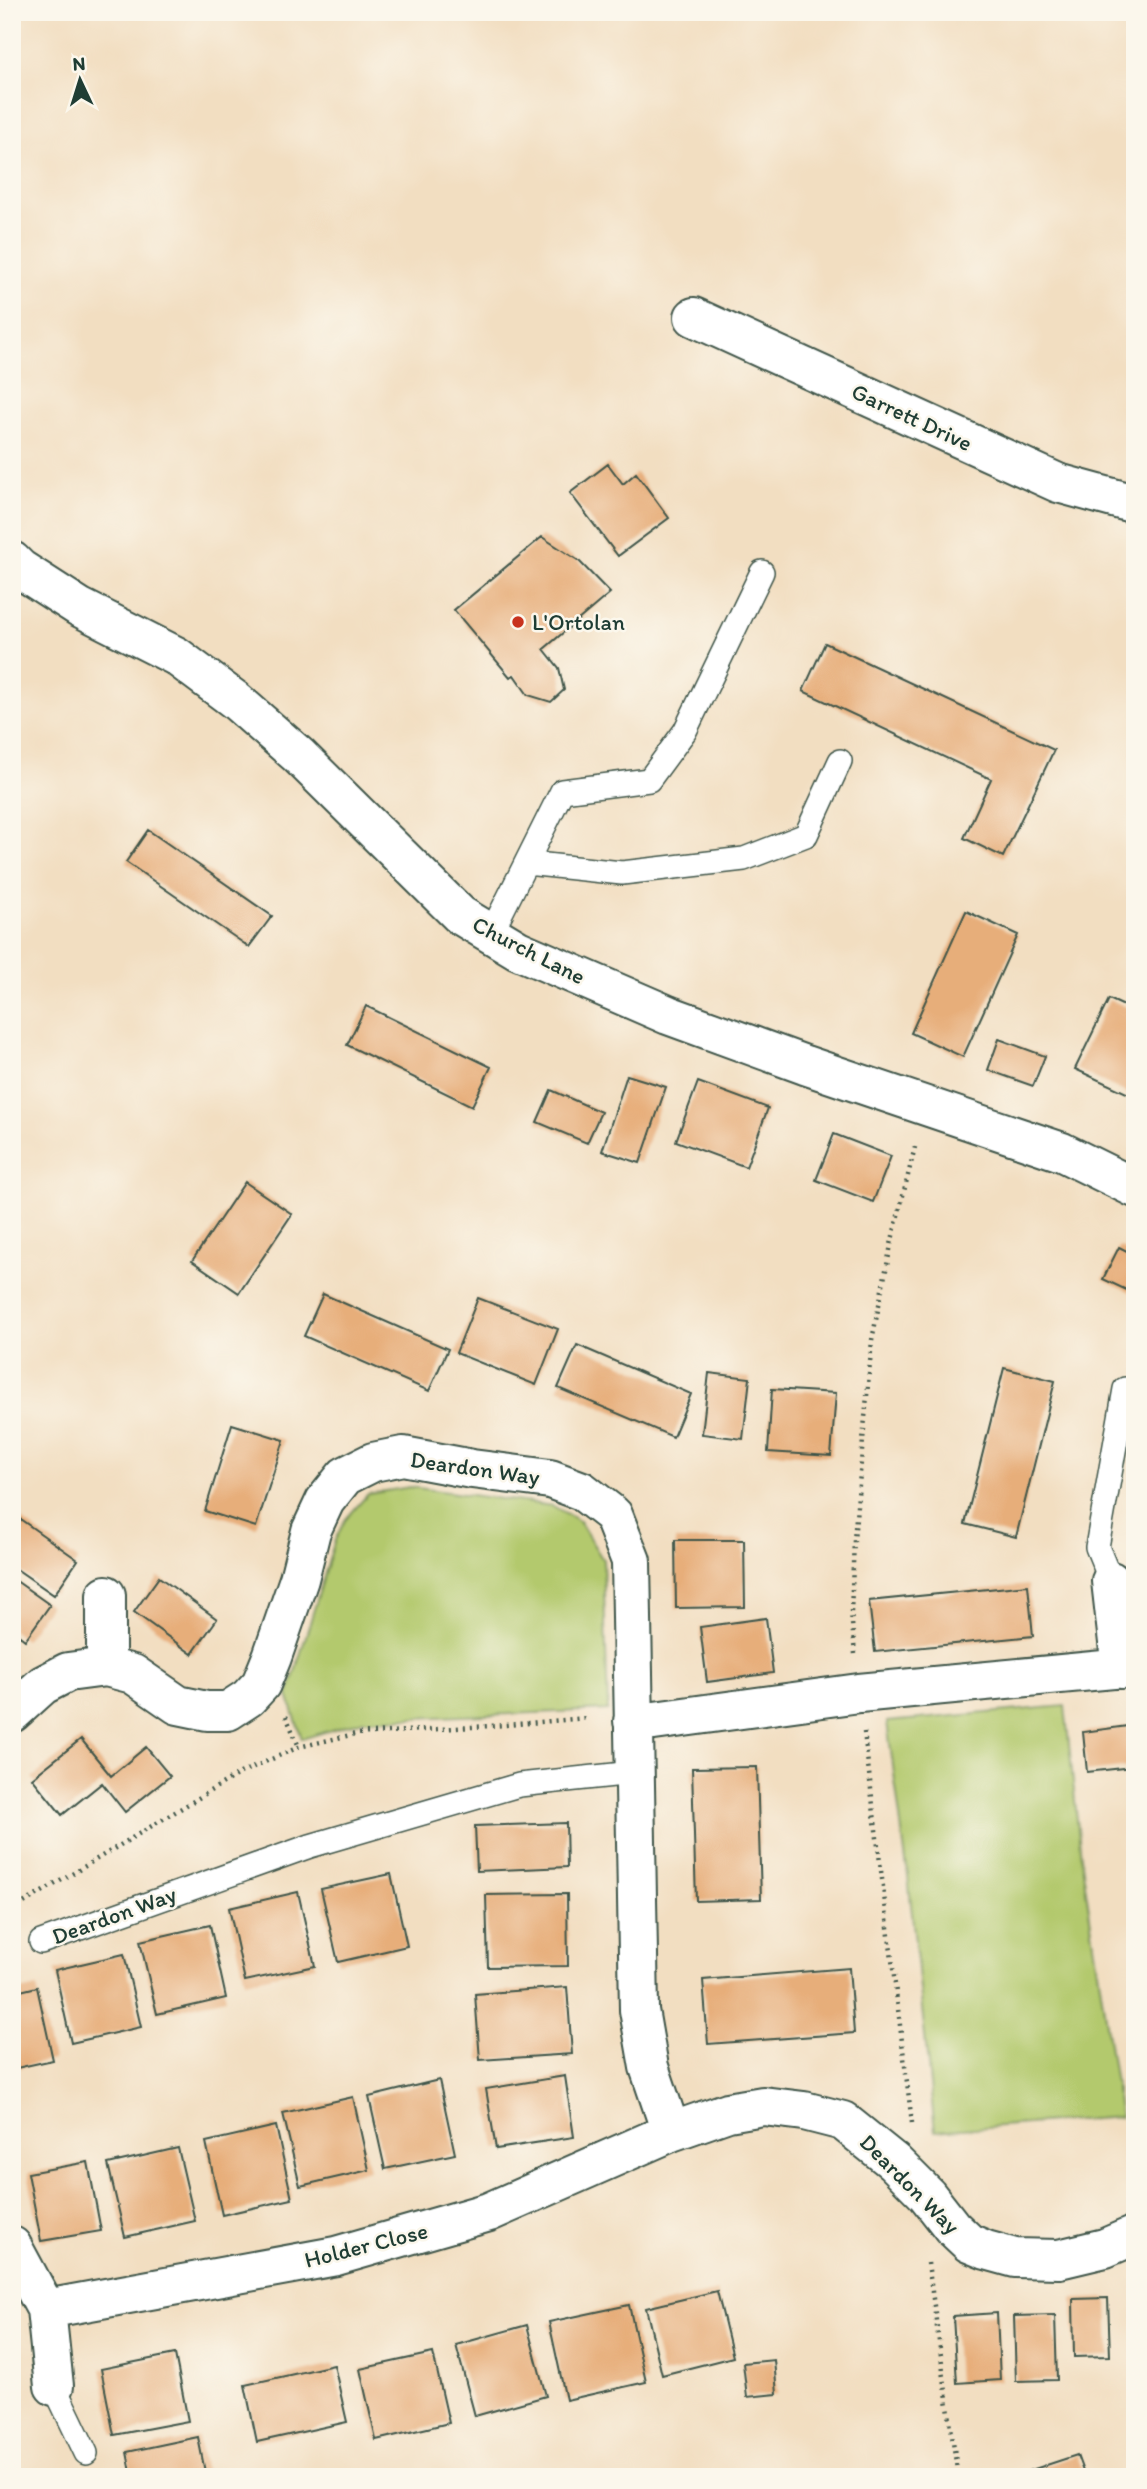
<svg xmlns="http://www.w3.org/2000/svg" width="1147" height="2489" font-family="Itim,sans-serif">
	<rect width="100%" height="100%" fill="#fbf7ec"/>
	<filter id="ink" filterUnits="userSpaceOnUse"><feTurbulence type="fractalNoise" baseFrequency=".0143" numOctaves="2"/><feDisplacementMap in="SourceGraphic" scale="14" xChannelSelector="R" yChannelSelector="G"/><feConvolveMatrix kernelMatrix="1 2 1 2 8 2 1 2 1" color-interpolation-filters="sRGB"/></filter>
	<filter id="wash" filterUnits="userSpaceOnUse"><feTurbulence type="fractalNoise" baseFrequency=".00686" numOctaves="4" result="noise"/><feDisplacementMap in="SourceGraphic" scale="28" xChannelSelector="R" yChannelSelector="G"/><feGaussianBlur stdDeviation="1.57" result="paint"/><feColorMatrix in="noise" values="0 0 0 0 0 0 0 0 0 0 0 0 0 0 0 0 0 1.4 0 .05"/><feComposite in="paint" operator="in"/></filter>
	<g filter="url(#wash)">
		<rect width="100%" height="100%" fill="#f2dec1"/>
		<path fill="#b3c96d" stroke="#698350" stroke-width="2" d="M410 1487 553 1506 579 1521 603 1560 608 1710 363 1720 302 1739 288 1695 335 1540 345 1520 368 1494Z
			M1065 1706 1081 1857 1120 2117 935 2131 908 1876 887 1722Z"/>
		<g id="blocks">
			<path fill="#e7ae7a" d="M608 464 623 484 636 473 669 518 618 556 570 493Z
				M542 537 579 561 610 593 544 649 559 668 564 690 551 702 528 695 514 675 510 677 454 610Z
				M825 643 1054 750 1003 857 964 838 991 779 803 691Z
				M148 830 272 916 249 947 126 862Z
				M966 911 1018 935 963 1057 911 1033Z
				M1109 999 1135 1011V1097L1075 1069Z
				M366 1006 491 1067 472 1106 347 1045Z
				M999 1039 1045 1056 1033 1086 988 1070Z
				M627 1075 666 1087 640 1163 602 1151Z
				M698 1082 768 1108 746 1167 676 1141Z
				M551 1090 601 1112 587 1143 537 1122Z
				M834 1134 891 1156 873 1202 816 1180Z
				M245 1182 292 1214 239 1293 192 1261Z
				M1119 1247 1135 1255V1294L1103 1279Z
				M323 1294 448 1349 429 1391 304 1336Z
				M478 1298 558 1329 536 1385 456 1353Z
				M577 1345 691 1394 673 1437 558 1388Z
				M1004 1368 1055 1381 1016 1537 965 1524Z
				M709 1373 750 1378 743 1439 702 1434Z
				M772 1389 836 1393 831 1456 768 1452Z
				M232 1424 284 1440 256 1527 205 1511Z
				M20 1519 78 1560 54 1595 12 1566V1530Z
				M675 1540H744L745 1607 676 1608Z
				M159 1577 217 1619 192 1654 134 1612Z
				M12 1578 50 1605 25 1640 12 1630Z
				M1028 1585 1033 1636 875 1652 869 1601Z
				M766 1618 773 1673 707 1682 700 1627Z
				M1128 1726 1132 1767 1087 1772 1083 1732Z
				M81 1739 111 1776 146 1747 170 1776 125 1812 102 1783 62 1815 32 1778Z
				M757 1767 761 1899 696 1901 692 1768Z
				M566 1823 567 1867 477 1871 475 1826Z
				M391 1874 407 1946 338 1962 321 1889Z
				M298 1892 315 1966 245 1981 229 1908Z
				M567 1894 568 1966 488 1967 486 1895Z
				M210 1925 226 1998 157 2014 140 1941Z
				M124 1954 141 2027 71 2043 55 1970Z
				M849 1968 854 2033 708 2044 703 1980Z
				M37 1987 53 2060 12 2069V1993Z
				M567 1987 572 2054 480 2060 475 1994Z
				M565 2076 574 2137 496 2149 486 2089Z
				M439 2080 455 2154 385 2169 369 2097Z
				M353 2097 369 2170 300 2186 283 2113Z
				M276 2126 292 2199 222 2215 206 2142Z
				M178 2148 195 2221 125 2237 108 2164Z
				M88 2162 101 2231 41 2241 28 2173Z
				M717 2291 733 2357 662 2375 646 2308Z
				M1108 2298 1110 2356 1074 2357 1073 2299Z
				M629 2305 646 2382 566 2400 549 2322Z
				M997 2313 1000 2380 957 2383 953 2316Z
				M1055 2315 1057 2380 1016 2381 1014 2316Z
				M527 2325 546 2396 475 2416 456 2345Z
				M433 2353 449 2423 376 2440 360 2369Z
				M175 2354 188 2421 114 2435 101 2369Z
				M774 2360 777 2394 747 2397 743 2363Z
				M334 2365 347 2422 257 2442 245 2385Z
				M198 2437 206 2477H132L127 2452Z
				M1077 2455 1085 2477H1014L1013 2476Z"/>
		</g>
	</g>
	<g filter="url(#ink)">
		<use href="#blocks" fill-opacity="0" stroke="#3f5549" stroke-width="2"/>
		<g fill="none" stroke-linecap="round" stroke-linejoin="round">
			<defs>
				<path id="lane" d="M526 863 622 873 744 859 806 835 840 761
					M491 933 562 791 649 780 685 731 762 572
					M1111 1581 1097 1547 1125 1389
					M41 1942 310 1846 519 1785 633 1773
					M54 2386 86 2453"/>
				<path id="street" d="M694 317 1058 483 1135 504
					M12 561 20 569 79 607 176 656 235 700 298 755 460 915 518 950 668 1015 805 1065 1062 1152 1135 1188
					M1111 1581 1121 1669
					M106 1667 133 1674 178 1705 207 1711H228L248 1698 261 1684 272 1657 299 1579 311 1531 325 1501 345 1476 373 1462 403 1456 472 1469 550 1479 582 1491 613 1515 631 1561 639 2010 649 2067 671 2132
					M12 1713 43 1685 68 1672 106 1667V1595
					M633 1721H654L859 1693 1135 1667
					M12 2246 46 2309 54 2386
					M46 2309 336 2256 489 2212 671 2132 728 2112 763 2106 804 2111 843 2121 894 2162 927 2195 952 2227 969 2243 986 2250 1015 2258 1059 2259 1105 2248 1135 2235"/>
			</defs>
			<use href="#lane" stroke="#3f5549" stroke-width="26"/>
			<use href="#street" stroke="#3f5549" stroke-width="42"/>
			<path stroke="#3f5549" stroke-width="4.5" stroke-dasharray="2 5" stroke-linecap="butt" d="M855 1654 851 1613 854 1540 872 1340 892 1240 915 1147
				M286 1716 299 1747
				M864 1732 912 2123
				M12 1910 240 1773 299 1747 355 1734 506 1725 586 1718
				M928 2263 958 2477"/>
			<use href="#lane" stroke="#fff" stroke-width="23"/>
			<use href="#street" stroke="#fff" stroke-width="38"/>
		</g>
	</g>
	<circle fill="#c8321e" stroke="#fbf7ec" stroke-width="2.5" cx="518" cy="622" r="7"/>
	<g text-anchor="middle" dominant-baseline="central" stroke-width="5" stroke-linejoin="round" paint-order="stroke">
		<g font-size="23" fill="#1f3d34" stroke="#fbf7ec">
			<text transform="translate(912 417) rotate(25)">Garrett Drive</text>
			<text transform="translate(529 950) rotate(27)">Church Lane</text>
			<text transform="translate(475 1468) rotate(8)">Deardon Way</text>
			<text transform="translate(114 1915) rotate(-20)">Deardon Way</text>
			<text transform="translate(910 2184) rotate(45)">Deardon Way</text>
			<text transform="translate(366 2245) rotate(-14)">Holder Close</text>
		</g>
		<g font-size="23" fill="#1f3d34" stroke="#fbf7ec" text-anchor="start">
			<text x="532" y="622">L'Ortolan</text>
		</g>
	</g>
	<rect width="1147" height="2489" fill="none" stroke="#fbf7ec" stroke-width="42"/>
	<g transform="translate(80 80) rotate(356)" stroke="#fbf7ec" stroke-width="5" paint-order="stroke">
	<path d="M0-5L12 26L0 18L-12 26Z" fill="#1f3d34"/>
	<text y="-10" font-size="19" font-weight="bold" text-anchor="middle" fill="#1f3d34">N</text>
	</g>
</svg>
